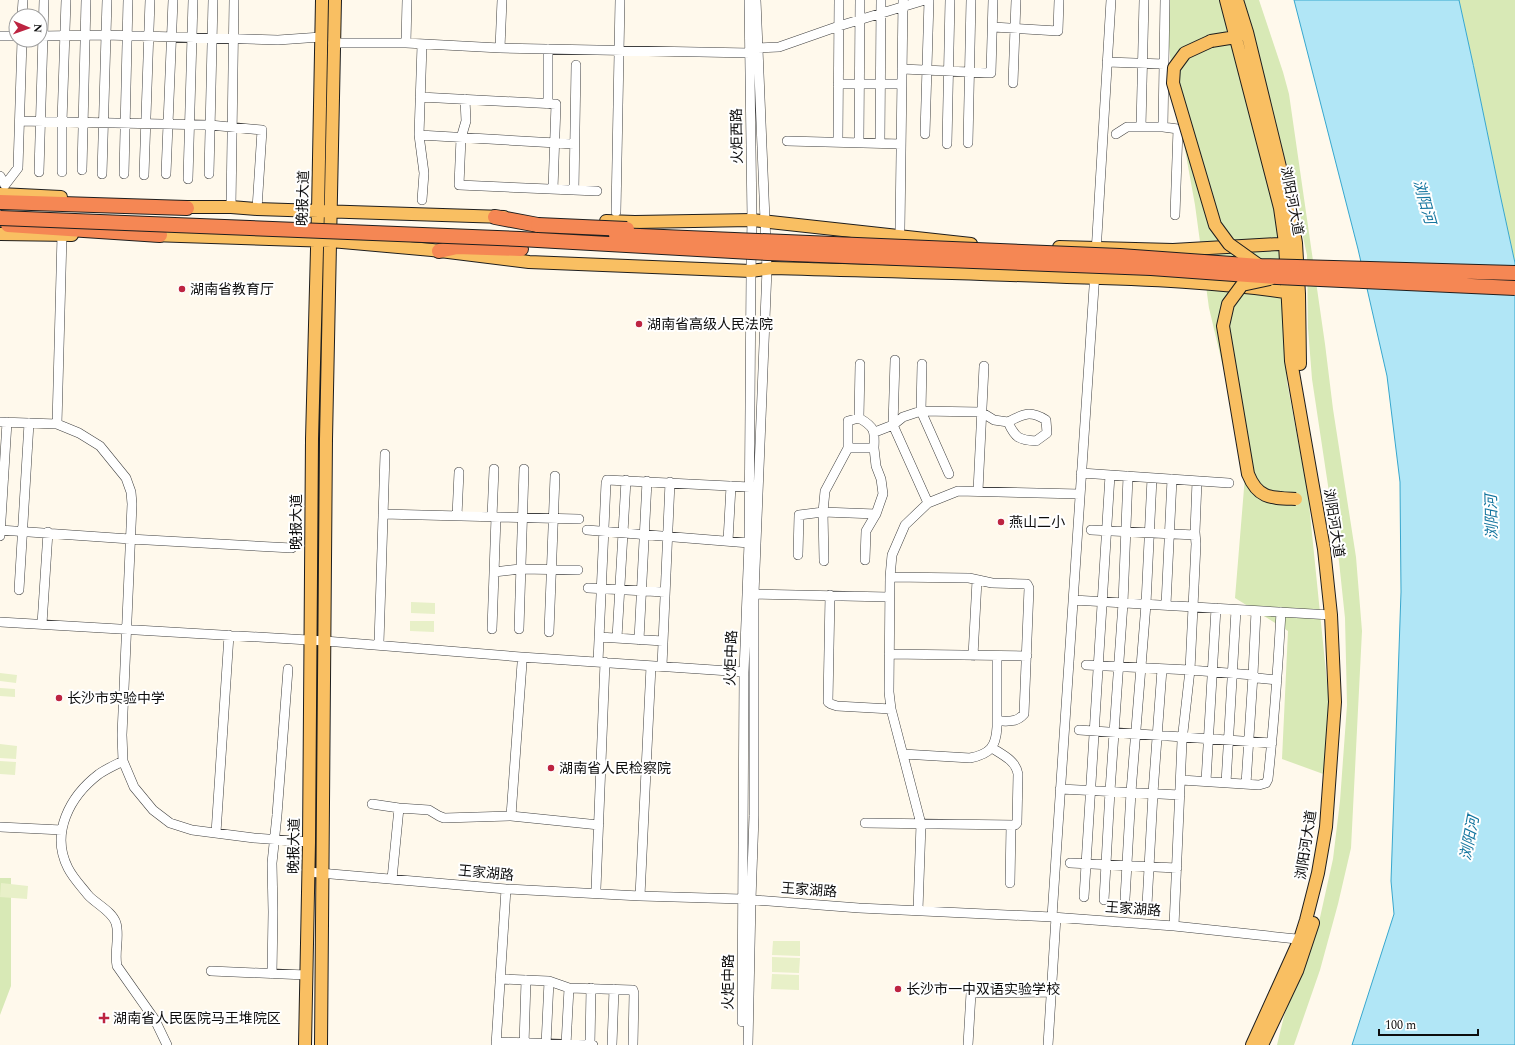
<svg xmlns="http://www.w3.org/2000/svg" width="1515" height="1045" font-family="Spectral,'Noto Sans SC',serif">
	<rect width="100%" height="100%" fill="#fff9ec"/>
	<path fill="#d8e9b6" d="M1164 0H1222L1280 208 1287 382 1308 494 1329 702 1326 775 1282 759 1288 631 1235 598 1246 464 1209 308 1195 205 1173 83Z
		M1240 0H1259L1283 72 1289 94 1325 344 1333 409 1356 557 1362 631 1351 848 1338 904 1320 970 1294 1045H1277L1284 1016 1319 922 1333 859 1340 801 1347 705 1345 618 1338 552 1312 379 1308 328 1307 255 1289 174 1270 102Z
		M1459 0H1515V263C1495 175 1479 87 1459 0Z
		M0 878H11V986L0 1015Z"/>
	<path fill="#e8f0c8" d="M411 602 435 603V614L411 613Z
		M410 621H434V632L410 631Z
		M0 673 17 675 16 683 0 681Z
		M0 688 15 689V697L0 696Z
		M0 744 17 746 16 759 0 758Z
		M0 761 16 762 15 775 0 774Z
		M1 883 28 886 27 899 0 897Z
		M773 941H800V956L772 955Z
		M772 957 800 958 799 973 772 972Z
		M772 974 799 975V990L771 989Z"/>
	<path fill="#b1e6f6" stroke="#37a7ce" d="M1294 0H1459C1479 87 1495 175 1515 263V1045H1352L1394 914 1391 881 1401 592 1400 482 1387 376 1358 249Z"/>
	<g fill="none" stroke-linecap="round" stroke-linejoin="round">
		<defs>
			<path id="minor" d="M22 16 23 0
				M993 27 1058 31 1059 0
				M0 36H16
				M40 36 105 35 278 40 321 37
				M333 43H406L500 48 750 53 758 48 779 47 839 26 925 0
				M406 43 407 0
				M500 48 502 0
				M548 49V104
				M1107 62 1164 64
				M902 69 991 73 993 0
				M1013 83 1016 0
				M838 84H902
				M420 97 556 104 553 189
				M465 99 466 121 461 138 459 185 597 191
				M20 121 210 125 262 130 257 209
				M1141 127 1144 0
				M1163 127 1165 0
				M925 134 929 0
				M1116 134 1127 127H1163L1178 129 1175 215
				M419 135 574 144
				M787 141 901 144
				M838 142 839 0
				M859 142 860 0
				M880 143 881 0
				M968 143 971 0
				M947 144 950 0
				M82 170 86 0
				M39 172 44 0
				M62 172V122L66 0
				M102 174 107 0
				M124 174 128 0
				M166 174 173 0
				M209 174 213 0
				M144 175 150 0
				M0 176 5 185 18 168 22 40
				M188 179 193 0
				M574 190 576 65
				M422 200 424 173 419 135 422 45
				M231 207 234 0
				M616 212 620 0
				M900 229 903 0
				M1096 253 1111 0
				M895 360 893 425 928 503
				M922 364 921 411 949 474
				M0 422 57 424 79 433 100 446 126 478 131 492 132 504 122 735 123 761 134 787 153 810 170 823 192 830 254 838 309 842
				M57 424 62 235
				M875 432 893 425 903 417 921 411 981 412 994 420 1008 422C1015 438 1019 440 1036 441L1047 433 1046 420C1030 410 1023 414 1008 422
				M848 448V421L859 418 860 364
				M1081 473 1229 483
				M978 491 984 366
				M383 514 579 519
				M457 516 459 472
				M492 517 494 469
				M0 530 130 539 292 548
				M587 530 749 543
				M1091 530 1195 535
				M0 536 7 422
				M728 541 731 486
				M798 555 799 515 823 512 876 514
				M865 560 866 531 876 514 883 494 881 479 876 466 874 448
				M824 561 823 512 825 491 848 448H874C875 431 875 427 859 418
				M494 572 520 569 578 570
				M890 577 969 578 992 583 1027 584 1029 588 1024 714C1016 723 1009 721 997 721
				M588 588 665 592
				M19 590 29 423
				M748 594 889 597
				M830 595 828 702 831 704 837 706 891 709
				M1073 600 1331 615
				M1166 605 1172 479
				M0 622 325 641 521 657 744 672
				M42 624 48 532
				M492 629 496 517
				M519 629 524 469
				M549 632 555 476
				M599 637 663 641
				M617 638 626 480
				M639 640 647 481
				M379 643 385 454
				M889 654 1027 656
				M973 656 977 580
				M598 662 606 483 607 480 750 487
				M1086 665 1190 670 1253 675 1257 678 1277 680
				M662 666 670 482
				M1079 730 1272 743
				M903 754 970 758C990 754 996 747 997 727V656
				M123 761C115 765 106 769 99 774 70 796 50 833 68 868 73 878 81 886 88 895 96 904 112 911 116 923 120 936 114 952 117 966L155 1020 167 1045
				M1181 780 1259 785 1266 783 1268 779C1274 723 1278 668 1281 612
				M1206 781 1216 608
				M1226 783 1236 610
				M1246 784 1253 675 1256 611
				M1060 789 1180 795
				M372 804 399 808 429 810 439 816 444 818 511 816 599 825
				M511 816 522 663
				M865 823 1015 825 1017 823 1018 774C1016 761 1003 755 992 748
				M0 827 62 830
				M216 833 229 635
				M1070 863 1177 868
				M308 872 506 889 640 896 742 899 859 908 1052 917 1174 926 1306 940
				M392 879 399 808
				M1010 883 1011 825
				M596 889 605 662
				M640 896 651 666
				M1084 897 1110 475
				M1125 899 1131 792 1146 604 1152 478
				M1104 900 1110 791 1123 603 1128 476
				M1147 905 1153 793 1162 669
				M918 910 921 824 891 709 889 692 890 577 892 555 905 525 928 503 958 491 1080 494
				M1052 917 1095 272
				M1174 926 1182 741 1190 670 1196 544 1195 532 1197 481
				M211 971 306 975
				M272 974 273 912 272 863 277 815 288 669
				M500 979 549 981 569 988 633 990 634 993 633 1045
				M742 1022 744 672 749 543 751 271 752 220 749 0
				M496 1042 593 1045
				M496 1045 506 889
				M524 1045 526 980
				M546 1045 549 981
				M566 1045 569 988
				M590 1045 591 988
				M612 1045 614 989
				M748 1045 751 900 754 816V594L767 269 756 0
				M968 1045 971 993 1051 992
				M1048 1045 1056 917"/>
			<path id="major" d="M1226 0 1280 208 1285 243 1291 361 1324 549 1331 615 1335 702 1326 827 1318 873 1306 920 1300 939 1252 1045
				M1237 0 1247 32 1290 208 1296 243 1299 294 1300 364
				M1211 41 1236 37 1243 33
				M0 194 61 197
				M179 207H231L257 209 504 217
				M606 221 635 222 752 220 971 244
				M0 234 72 235
				M151 235 331 241 432 250 529 262 751 271 773 268C871 271 969 273 1067 277 1144 279 1222 282 1299 294
				M1059 247 1173 250 1296 243
				M305 1045 309 842 312 439 318 211 322 0
				M321 1045 326 439 335 0
				M1262 1045 1297 971 1313 923"/>
			<path id="highway" d="M0 202 187 208
				M495 217 538 225
				M8 225 160 235
				M439 251 457 247 521 249"/>
		</defs>
		<use href="#minor" stroke="#404040" stroke-width="10"/>
		<use href="#major" stroke="#1e1e1e" stroke-width="14"/>
		<use href="#highway" stroke="#1e1e1e" stroke-width="16"/>
		<use href="#minor" stroke="#fff" stroke-width="9"/>
		<use href="#major" stroke="#f9bf62" stroke-width="12"/>
		<use href="#highway" stroke="#f58754" stroke-width="14"/>
		<defs>
			<path id="major-bridge" d="M1211 41 1185 53 1174 68 1173 83 1215 225 1229 244 1260 266
				M1270 279 1242 285 1228 304 1223 326 1248 474C1258 499 1271 498 1296 499"/>
			<path id="highway-bridge" d="M0 218 520 239 768 253 1151 268 1277 277 1515 288
				M538 225 627 229
				M616 235 1120 256 1260 266 1515 273"/>
		</defs>
		<use href="#major-bridge" stroke="#1e1e1e" stroke-width="14" stroke-linecap="butt"/>
		<use href="#highway-bridge" stroke="#1e1e1e" stroke-width="16" stroke-linecap="butt"/>
		<use href="#major-bridge" stroke="#f9bf62" stroke-width="12"/>
		<use href="#highway-bridge" stroke="#f58754" stroke-width="14"/>
	</g>
	<g fill="#bd2441" stroke="#fff" stroke-width="1.5">
		<circle cx="182" cy="289" r="4"/>
		<circle cx="639" cy="324" r="4"/>
		<circle cx="1001" cy="522" r="4"/>
		<circle cx="59" cy="698" r="4"/>
		<circle cx="551" cy="768" r="4"/>
		<circle cx="898" cy="989" r="4"/>
		<path d="M102 1012h4v4h4v4h-4v4h-4v-4h-4v-4h4z"/>
	</g>
	<g text-anchor="middle" dominant-baseline="central" stroke-width="4" stroke-linejoin="round" paint-order="stroke">
		<g font-size="14" fill="#0d0d0d" stroke="#fff">
			<text transform="translate(737 136) rotate(-91)">火炬西路</text>
			<text transform="translate(303 198) rotate(-88)">晚报大道</text>
			<text transform="translate(1292 201) rotate(79)">浏阳河大道</text>
			<text transform="translate(296 522) rotate(-90)">晚报大道</text>
			<text transform="translate(1334 523) rotate(81)">浏阳河大道</text>
			<text transform="translate(731 658) rotate(-88)">火炬中路</text>
			<text transform="translate(1306 845) rotate(-81)">浏阳河大道</text>
			<text transform="translate(294 846) rotate(-89)">晚报大道</text>
			<text transform="translate(486 873) rotate(5)">王家湖路</text>
			<text transform="translate(809 890) rotate(4)">王家湖路</text>
			<text transform="translate(1133 909) rotate(4)">王家湖路</text>
			<text transform="translate(728 982) rotate(-90)">火炬中路</text>
		</g>
		<g font-size="14" fill="#0d0d0d" stroke="#fff" text-anchor="start">
			<text x="190" y="289">湖南省教育厅</text>
			<text x="647" y="324">湖南省高级人民法院</text>
			<text x="1009" y="522">燕山二小</text>
			<text x="67" y="698">长沙市实验中学</text>
			<text x="559" y="768">湖南省人民检察院</text>
			<text x="906" y="989">长沙市一中双语实验学校</text>
			<text x="113" y="1018">湖南省人民医院马王堆院区</text>
		</g>
		<g font-size="15" font-style="italic" fill="#15769f" stroke="#fff">
			<text transform="translate(1424 202) rotate(74)">浏阳河</text>
			<text transform="translate(1492 517) rotate(-91)">浏阳河</text>
			<text transform="translate(1470 838) rotate(-79)">浏阳河</text>
		</g>
	</g>
	<g transform="translate(28 28) rotate(92)"><circle r="19" fill="#ffffff" stroke="#9e9e9e"/>
	<path d="M0-3L7 15L0 10L-7 15Z" fill="#bd2441"/>
	<text y="-6" font-size="11" font-weight="bold" text-anchor="middle" fill="#0d0d0d">N</text>
	</g>
	<path d="M1379 1029v6h99v-6" fill="none" stroke="#0d0d0d" stroke-width="2"/>
	<text x="1385" y="1029" font-size="12" fill="#0d0d0d" stroke="#ffffff" stroke-width="3" paint-order="stroke">100 m</text>
</svg>
